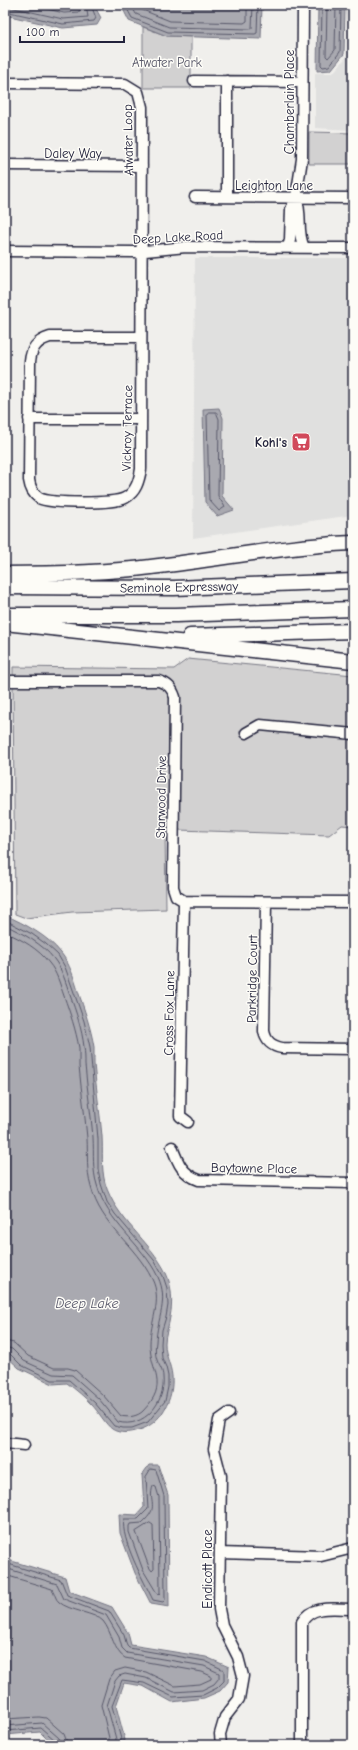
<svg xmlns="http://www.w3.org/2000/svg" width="358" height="1750" font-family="'Comic Neue',sans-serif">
	<rect width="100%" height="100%" fill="#f0efec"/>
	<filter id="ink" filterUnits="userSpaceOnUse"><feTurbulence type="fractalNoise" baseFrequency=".025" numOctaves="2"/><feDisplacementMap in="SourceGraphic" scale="8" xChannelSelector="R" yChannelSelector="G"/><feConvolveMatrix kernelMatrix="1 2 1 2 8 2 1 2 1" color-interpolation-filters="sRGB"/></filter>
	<g filter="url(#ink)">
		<path fill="#e0e0df" d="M348 5H353V130L315 128V73H333L348 55Z
			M195 258H353V515L193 538Z"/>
		<path fill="#d2d1d1" stroke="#7a7a86" d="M143 27 167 36 191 37V88H143Z
			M309 132 353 133V164H309Z
			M188 659 353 675V730L258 722 240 732 245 738 261 729 353 737V826L342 825 329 835 178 830 169 681 13 678V667L174 669Z
			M13 685H158L164 687 171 698 170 830H165L166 909 72 912 26 918 15 914Z"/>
		<path fill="#a9a9b0" stroke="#737381" d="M5 5H94L101 18 97 25 63 28 5 15Z
			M121 5H262L261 39 167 36 129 21Z
			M318 5H345L344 54 331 70 317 71Z
			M219 408 223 418 222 496 234 510 217 516 205 502 203 409Z
			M5 915C25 924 48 936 61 953 70 964 74 978 78 991 84 1009 91 1028 94 1047 94 1052 94 1058 94 1064 96 1088 100 1112 102 1136 103 1152 101 1167 105 1183 116 1220 150 1240 166 1273 172 1286 173 1303 170 1317 169 1326 165 1334 165 1343 165 1356 171 1364 172 1376 174 1399 161 1424 139 1430 131 1433 119 1434 112 1429 106 1425 98 1411 92 1405 85 1397 76 1390 67 1383L53 1384 19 1368 5 1355Z
			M149 1465H158L168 1495 169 1607 151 1604 135 1573 120 1533 119 1514 137 1515 144 1507 142 1475Z
			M5 1559 65 1577 69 1591 112 1607 128 1633 131 1645 206 1657 229 1667 228 1682 220 1691 204 1698 172 1702 143 1686 124 1683 116 1706 125 1740 123 1745H53L40 1732 5 1735Z"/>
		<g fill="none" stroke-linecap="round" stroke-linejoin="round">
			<path stroke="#58586a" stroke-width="1" d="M30 5 64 13 79 12 80 5
				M125 5 132 18 168 32 255 34 257 33 258 5
				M131 5 136 14 169 27 250 29 252 28 253 5
				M138 5 140 9 170 21 244 23 247 21V5
				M322 5 321 65 323 67 329 66 340 52 341 5
				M327 5 326 56 328 58 335 50 336 5
				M5 6 63 19 88 17 86 5
				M5 11 63 24 94 21 96 18 91 5
				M209 412H216L219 419 218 496 225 507 219 511 209 500 207 414Z
				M5 920 32 934 46 944 58 955 65 967 84 1021 90 1047 98 1139V1169L101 1184 107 1202 115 1214 154 1260 163 1276 167 1288 168 1305 166 1317 162 1330 161 1344 162 1358 166 1367 168 1376V1387L165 1401 148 1422 132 1428H123L114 1426 95 1403 69 1380H52L21 1365 9 1353 5 1352
				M5 925C22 933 43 944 54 959 62 969 66 983 70 995 76 1012 82 1029 84 1047 85 1053 85 1059 85 1065 87 1089 91 1113 93 1137 94 1154 92 1169 97 1185 107 1223 142 1243 158 1277 169 1301 157 1318 156 1342 155 1347 155 1355 157 1360 159 1366 163 1370 163 1377 166 1402 144 1429 118 1422L99 1399 72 1375 53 1374 24 1361 12 1349 5 1347
				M5 932C21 939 39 949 49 963 57 972 60 985 64 996 70 1013 76 1030 79 1048 79 1054 79 1060 79 1066 81 1090 85 1114 87 1138 88 1155 86 1170 91 1187 101 1226 135 1244 152 1279 163 1301 150 1321 150 1344 150 1373 170 1383 143 1411 138 1416 129 1418 121 1416L103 1395 75 1370 68 1368H54L28 1356 14 1343 5 1341
				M151 1469 156 1470 164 1496 165 1600 163 1602 153 1600C144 1581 120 1539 124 1519H138L148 1509 146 1477Z
				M153 1486 156 1487 159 1497 160 1593 158 1595 143 1570 129 1532V1526L130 1524 142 1523C161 1506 147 1503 153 1486Z
				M150 1523 153 1525 154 1569 152 1571 149 1567 136 1532Z
				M5 1563 61 1580 67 1595 109 1611 124 1635 127 1646 129 1648 205 1661 224 1670V1681L217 1688 203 1695 173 1697 144 1683 122 1680 112 1706 121 1739 120 1745
				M5 1568 57 1584 64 1599 106 1615 119 1637 122 1648 127 1653 204 1666 219 1673V1678L214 1684 202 1690 174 1692 146 1678 125 1674 119 1676 115 1681 107 1706 116 1739 115 1745
				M5 1575 52 1589C55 1593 55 1599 59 1602 69 1611 96 1613 103 1621 112 1632 114 1652 125 1658L202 1672 211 1676V1679L200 1684 175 1686 146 1672 125 1668 115 1671 109 1679 101 1705 109 1738V1745
				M5 1719 39 1717 46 1718 64 1734 68 1745
				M5 1726 42 1723 59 1738 62 1745
				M5 1731 41 1728 55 1740 57 1745"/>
			<defs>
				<path id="minor" d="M194 81 302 82
					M227 81V197
					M5 83 125 84 138 92 142 107 141 469C139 481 136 492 125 498 114 504 50 504 39 498 33 494 30 487 29 480L30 362C31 349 36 341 50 337H141
					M5 165 142 166
					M195 197 353 198
					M296 198C303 214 296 232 304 247
					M288 247 290 240 291 209 296 198 302 159 303 5
					M5 251 135 252 186 247 353 248
					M29 419H140
					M5 681H159C168 684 172 688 175 697L173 887 176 896 184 901 353 902
					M246 733 260 725 353 734
					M184 901 180 1116 188 1122
					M266 902 264 1031C266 1042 272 1046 282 1048L353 1049
					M172 1147C178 1163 182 1174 199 1180L353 1183
					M5 1443 24 1445
					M220 1553 321 1556 353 1548
					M221 1745 220 1734 225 1717 239 1699 243 1676 238 1657 222 1625 219 1609 221 1476 214 1449 219 1420 229 1413
					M302 1745V1622C312 1604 335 1609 353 1609"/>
				<path id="highway" d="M5 574C54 574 102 573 151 567 218 559 285 546 353 543
					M5 587 174 588 353 581
					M7 615H176L353 609
					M5 623 353 661
					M190 636 353 631"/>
			</defs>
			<use href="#minor" stroke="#22223b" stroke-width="13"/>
			<use href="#highway" stroke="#22223b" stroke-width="17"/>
			<use href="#minor" stroke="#fdfcf7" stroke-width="10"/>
			<use href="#highway" stroke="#fdfcf7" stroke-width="14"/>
		</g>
	</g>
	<defs>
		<symbol id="supermarket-square" viewBox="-11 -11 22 22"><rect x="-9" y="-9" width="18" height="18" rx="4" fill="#d1495b" stroke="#fdfcf7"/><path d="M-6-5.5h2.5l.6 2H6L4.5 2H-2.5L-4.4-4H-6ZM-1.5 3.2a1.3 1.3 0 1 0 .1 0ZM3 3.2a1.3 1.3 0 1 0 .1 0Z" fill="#fff"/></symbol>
	</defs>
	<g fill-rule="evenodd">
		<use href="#supermarket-square" x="290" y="431" width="22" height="22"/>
	</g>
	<g text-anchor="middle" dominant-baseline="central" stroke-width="3" stroke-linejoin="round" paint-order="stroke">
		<g font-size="13" fill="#575768" stroke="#fdfcf7">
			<text x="167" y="62">Atwater Park</text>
		</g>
		<g font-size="13" fill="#22223b" stroke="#fdfcf7">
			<text transform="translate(289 102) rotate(-90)">Chamberlain Place</text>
			<text transform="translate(128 140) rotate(-91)">Atwater Loop</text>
			<text x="73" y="153">Daley Way</text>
			<text x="274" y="185">Leighton Lane</text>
			<text transform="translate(178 237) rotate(-3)">Deep Lake Road</text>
			<text transform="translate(127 428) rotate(-89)">Vickroy Terrace</text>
			<text transform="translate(179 587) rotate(-1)">Seminole Expressway</text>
			<text transform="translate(161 797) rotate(-89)">Starwood Drive</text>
			<text transform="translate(252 979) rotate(-89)">Parkridge Court</text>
			<text transform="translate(169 1013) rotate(-89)">Cross Fox Lane</text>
			<text transform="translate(254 1168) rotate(1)">Baytowne Place</text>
			<text transform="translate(207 1569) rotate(-90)">Endicott Place</text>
		</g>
		<g font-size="13" font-weight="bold" fill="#22223b" stroke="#fdfcf7" text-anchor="end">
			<text x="287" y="442">Kohl's</text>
		</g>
		<g font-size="14" font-style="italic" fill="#58586a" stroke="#fdfcf7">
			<text x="87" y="1303">Deep Lake</text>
		</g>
	</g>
	<rect width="358" height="1750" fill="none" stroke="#fdfcf7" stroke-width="20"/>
	<rect x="10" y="10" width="338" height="1730" fill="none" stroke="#22223b" stroke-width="1.5" filter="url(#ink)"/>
	<path d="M20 36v6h104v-6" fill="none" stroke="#22223b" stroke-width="2"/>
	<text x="26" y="36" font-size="12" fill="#22223b" stroke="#fdfcf7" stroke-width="3" paint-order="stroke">100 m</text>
</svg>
